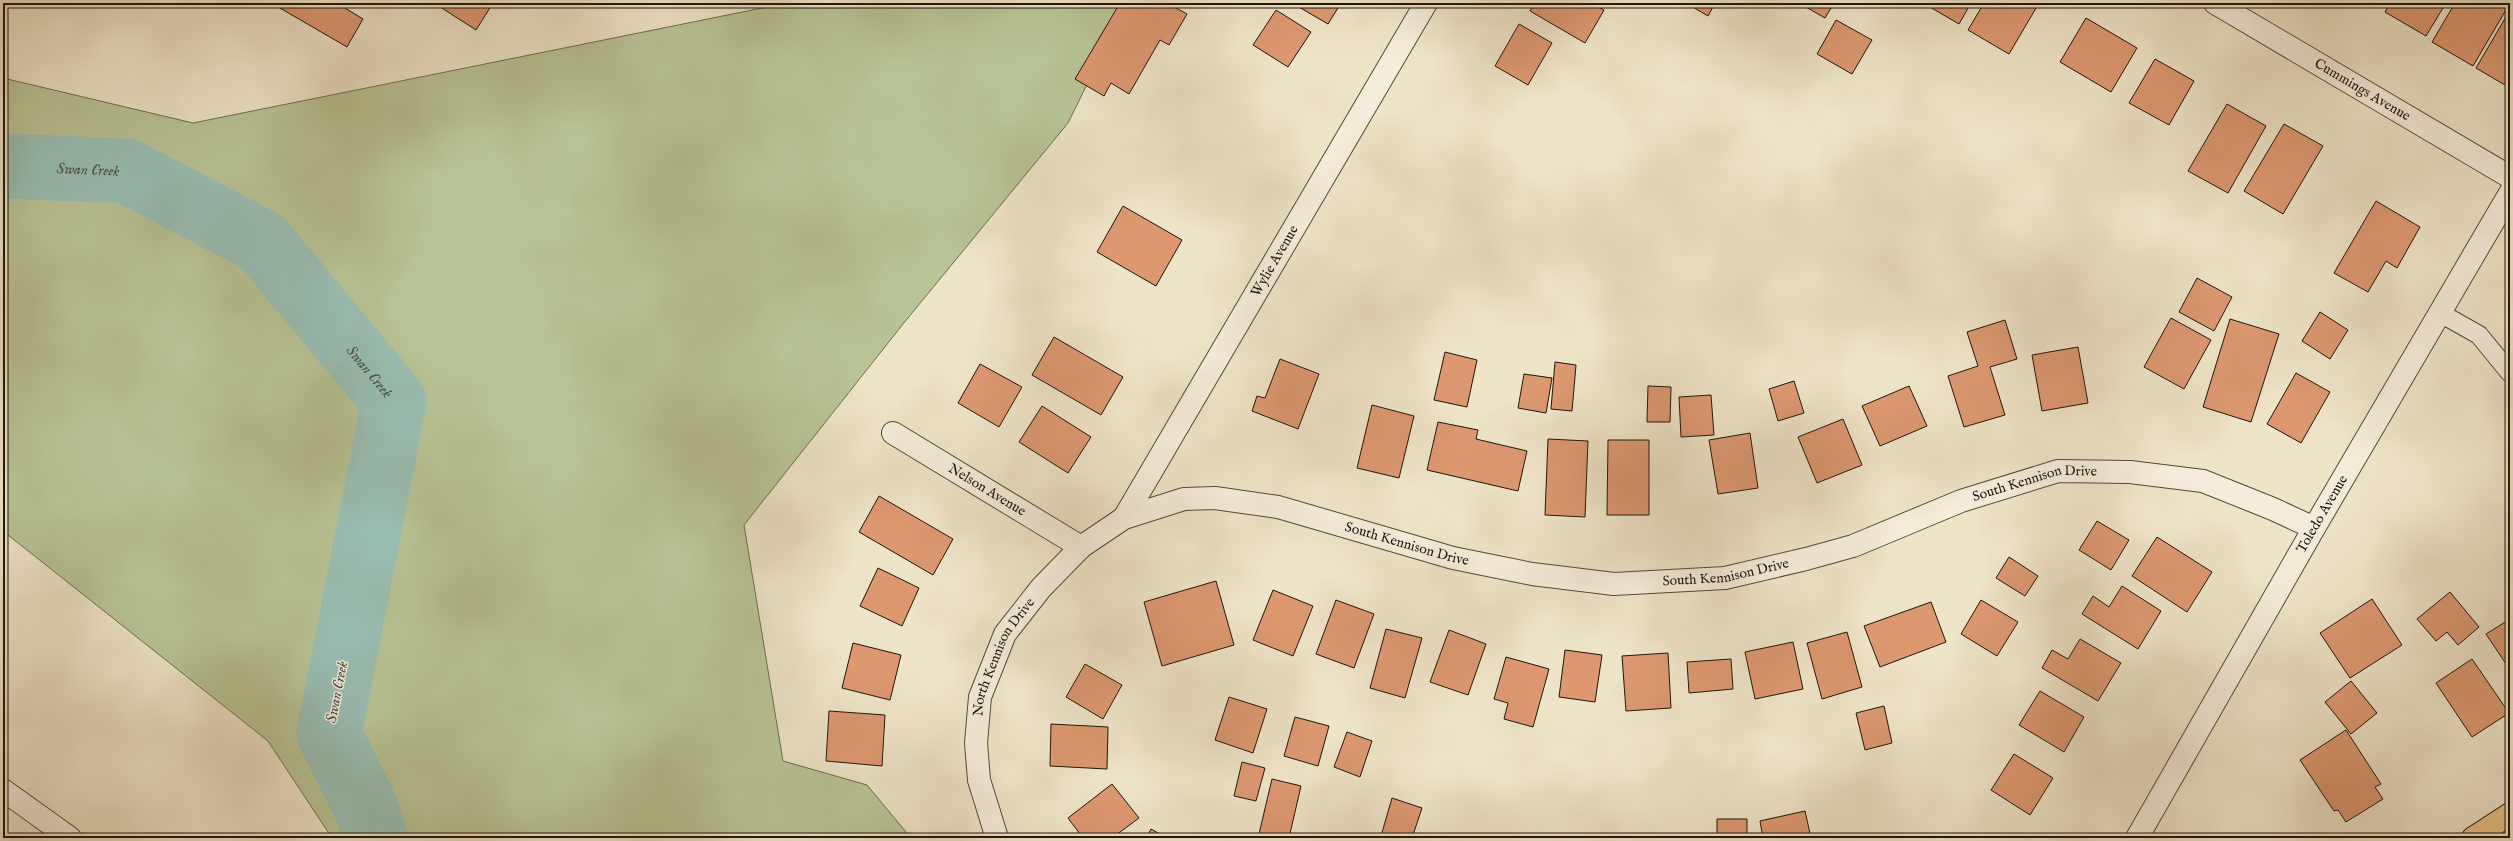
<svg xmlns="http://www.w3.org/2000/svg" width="2513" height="841" font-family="'IM FELL English',serif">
	<rect width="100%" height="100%" fill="#eee4c7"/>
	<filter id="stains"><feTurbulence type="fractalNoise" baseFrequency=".005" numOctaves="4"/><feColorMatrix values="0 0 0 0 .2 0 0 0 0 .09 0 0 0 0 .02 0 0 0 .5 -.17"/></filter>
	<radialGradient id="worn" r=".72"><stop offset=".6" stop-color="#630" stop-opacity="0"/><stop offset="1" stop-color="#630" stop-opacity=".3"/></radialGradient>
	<path fill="#b9c496" stroke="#6d6c50" d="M787 3H1127L1068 123 903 324 744 525 783 761 867 785 911 838H332L268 741 3 531V78L193 123Z"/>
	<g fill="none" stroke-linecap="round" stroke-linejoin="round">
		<path stroke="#99bfb4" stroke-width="65" id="s1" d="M3 166 127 171 262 242 394 401 329 734 367 810 376 838"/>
	</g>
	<path fill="#dd9870" stroke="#21140b" d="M348 3 345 8 363 19 347 47 273 4Z
		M434 3H493L476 30Z
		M1120 3H1167L1187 14 1169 45 1160 40 1129 94 1111 83 1104 96 1075 79Z
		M1292 3H1341L1328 24Z
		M1534 3H1591L1604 10 1585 43 1530 11Z
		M1686 3H1715L1708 16Z
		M1799 3H1834L1825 18Z
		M1923 3H1971L1959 24Z
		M1984 3H2039L2009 54 1968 30Z
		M2390 3H2446L2426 36 2385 12Z
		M2455 3H2510L2473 66 2432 42Z
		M1276 10 1311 32 1288 67 1253 45Z
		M2510 10V88L2476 68Z
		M2086 18 2137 48 2111 92 2060 62Z
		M1836 20 1872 40 1852 74 1817 54Z
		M1519 24 1552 43 1528 85 1495 66Z
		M2155 59 2194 81 2169 125 2129 103Z
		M2227 104 2266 126 2228 193 2188 171Z
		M2284 124 2323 146 2283 214 2244 191Z
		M2376 201 2420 227 2397 268 2386 261 2368 292 2334 273Z
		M1123 206 1182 240 1156 286 1097 252Z
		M2197 278 2232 297 2214 331 2179 312Z
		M2320 312 2348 330 2330 359 2302 341Z
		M2171 318 2211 340 2184 389 2144 367Z
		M2230 319 2279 334 2251 422 2203 407Z
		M2005 320 2017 359 1990 367 2005 415 1964 427 1948 376 1978 366 1967 332Z
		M1054 337 1123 377 1101 415 1032 375Z
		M2078 347 2088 403 2042 411 2032 355Z
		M1445 352 1477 360 1467 407 1434 400Z
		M1280 359 1319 374 1298 429 1252 411 1257 396 1265 398Z
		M1555 362 1576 365 1572 411 1551 409Z
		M980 364 1022 387 999 427 958 403Z
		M2296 373 2330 392 2301 443 2267 424Z
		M1524 374 1552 378 1546 413 1518 408Z
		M1794 381 1804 413 1778 421 1769 389Z
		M1648 386 1671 387 1670 422H1647Z
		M1909 386 1927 426 1880 446 1862 406Z
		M1711 395 1714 435 1681 437 1679 397Z
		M1372 405 1414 416 1399 478 1357 468Z
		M1042 406 1091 437 1068 473 1019 442Z
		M1843 419 1862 465 1817 483 1798 437Z
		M1438 422 1478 430 1476 439 1527 451 1518 491 1427 470Z
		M1750 433 1758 488 1718 494 1709 440Z
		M1548 439 1588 441 1585 517 1545 515Z
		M1608 440H1649V515H1607Z
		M879 496 953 539 933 575 859 532Z
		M2097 521 2129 540 2111 570 2079 550Z
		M2157 537 2212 572 2187 612 2132 576Z
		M2009 557 2038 576 2025 596 1996 578Z
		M878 568 919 588 902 626 860 606Z
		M1216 581 1234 645 1162 666 1144 602Z
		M2122 586 2161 611 2138 649 2082 614 2093 596 2109 607Z
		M1273 590 1313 606 1293 656 1253 640Z
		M2450 592 2479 627 2458 645 2447 632 2436 641 2417 619Z
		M2372 599 2402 645 2350 678 2320 633Z
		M1336 600 1374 614 1354 668 1316 654Z
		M1981 600 2018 622 1997 656 1961 634Z
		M1931 602 1946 642 1880 667 1864 626Z
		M2510 619V670L2486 634Z
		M1386 629 1422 638 1405 698 1370 688Z
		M1449 630 1486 644 1468 695 1430 682Z
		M1847 632 1862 687 1822 699 1807 643Z
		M2080 639 2121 663 2098 701 2042 668 2052 650 2068 659Z
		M1793 642 1803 689 1755 699 1745 652Z
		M853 643 901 655 890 700 842 688Z
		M1565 650 1602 655 1595 702 1559 697Z
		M1668 653 1671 708 1626 711 1622 656Z
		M1506 657 1549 669 1533 727 1504 719 1508 703 1494 699Z
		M1731 659 1733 689 1689 693 1687 662Z
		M2472 659 2509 713 2472 737 2436 683Z
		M1085 664 1122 685 1103 719 1066 697Z
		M2351 681 2377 713 2351 734 2325 702Z
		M2040 691 2084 717 2064 752 2019 725Z
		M1229 697 1267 709 1253 753 1215 740Z
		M1884 706 1892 743 1865 750 1856 713Z
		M829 711 885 715 882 766 826 761Z
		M1295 717 1329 726 1318 766 1284 756Z
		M1051 724 1108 727 1107 769 1050 766Z
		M2346 730 2381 784 2375 787 2383 799 2346 822 2338 810 2334 811 2300 760Z
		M1347 732 1372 741 1360 777 1334 767Z
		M2014 754 2053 778 2030 815 1991 790Z
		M1242 762 1265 768 1256 801 1234 796Z
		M1272 779 1301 786 1289 838H1258Z
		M1112 784 1139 818 1112 838H1083L1068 818Z
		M1392 798 1422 808 1412 838H1388L1381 836Z
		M1805 811 1811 838H1763L1760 821Z
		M1717 819H1747V838H1717Z
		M1151 829 1167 838H1146Z"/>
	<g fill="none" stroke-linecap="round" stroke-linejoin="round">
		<defs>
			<path id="lane" d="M2440 313 2479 335 2510 373"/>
			<g id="street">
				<path id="s2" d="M2215 3 2510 177"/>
				<path id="s3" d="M893 433 1081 547"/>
				<path id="s4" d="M1124 518 1426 3"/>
				<path d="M3 790 70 838"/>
				<path id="s5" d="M997 838 979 780 976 743 980 697 1005 634 1041 588 1081 547 1124 518 1184 499 1215 498 1278 507 1453 558 1532 574 1614 584 1725 578 1806 559 1853 546 1961 501 2058 471 2130 472 2203 481 2273 509 2314 528"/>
				<path id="s6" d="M2137 838 2314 528 2510 193"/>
			</g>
			<path id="primary" d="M2473 838 2510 814"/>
		</defs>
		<use href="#lane" stroke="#54483a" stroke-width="20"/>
		<use href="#street" stroke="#54483a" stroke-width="24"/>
		<use href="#primary" stroke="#21140b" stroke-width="24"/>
		<use href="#lane" stroke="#f4eddb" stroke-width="18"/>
		<use href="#street" stroke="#f4eddb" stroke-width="22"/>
		<use href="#primary" stroke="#e7c284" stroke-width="22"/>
	</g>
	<g text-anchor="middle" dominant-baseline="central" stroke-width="3" stroke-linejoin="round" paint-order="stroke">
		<g font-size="14" fill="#21140b" stroke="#f4eddb">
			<text stroke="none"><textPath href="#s2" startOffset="171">Cummings Avenue</textPath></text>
			<text stroke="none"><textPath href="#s4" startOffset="298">Wylie Avenue</textPath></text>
			<text stroke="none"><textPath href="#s5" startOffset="1319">South Kennison Drive</textPath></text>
			<text stroke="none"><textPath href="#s3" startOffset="110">Nelson Avenue</textPath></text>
			<text stroke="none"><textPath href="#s6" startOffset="373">Toledo Avenue</textPath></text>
			<text stroke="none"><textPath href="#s5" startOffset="671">South Kennison Drive</textPath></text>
			<text stroke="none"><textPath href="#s5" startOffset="995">South Kennison Drive</textPath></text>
			<text stroke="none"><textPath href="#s5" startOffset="190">North Kennison Drive</textPath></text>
		</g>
		<g font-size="15" font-style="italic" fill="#4b5046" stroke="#f4eddb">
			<text stroke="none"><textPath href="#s1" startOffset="85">Swan Creek</textPath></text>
			<text stroke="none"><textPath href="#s1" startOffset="445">Swan Creek</textPath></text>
			<text transform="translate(337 692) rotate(-79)">Swan Creek</text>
		</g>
	</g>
	<rect width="2513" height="841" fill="none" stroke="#eee4c7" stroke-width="16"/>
	<rect x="4" y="4" width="2505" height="833" fill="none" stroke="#21140b" stroke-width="2"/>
	<rect x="8" y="8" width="2497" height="825" fill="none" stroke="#21140b"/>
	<rect width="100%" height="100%" filter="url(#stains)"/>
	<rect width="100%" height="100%" fill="url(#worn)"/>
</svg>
